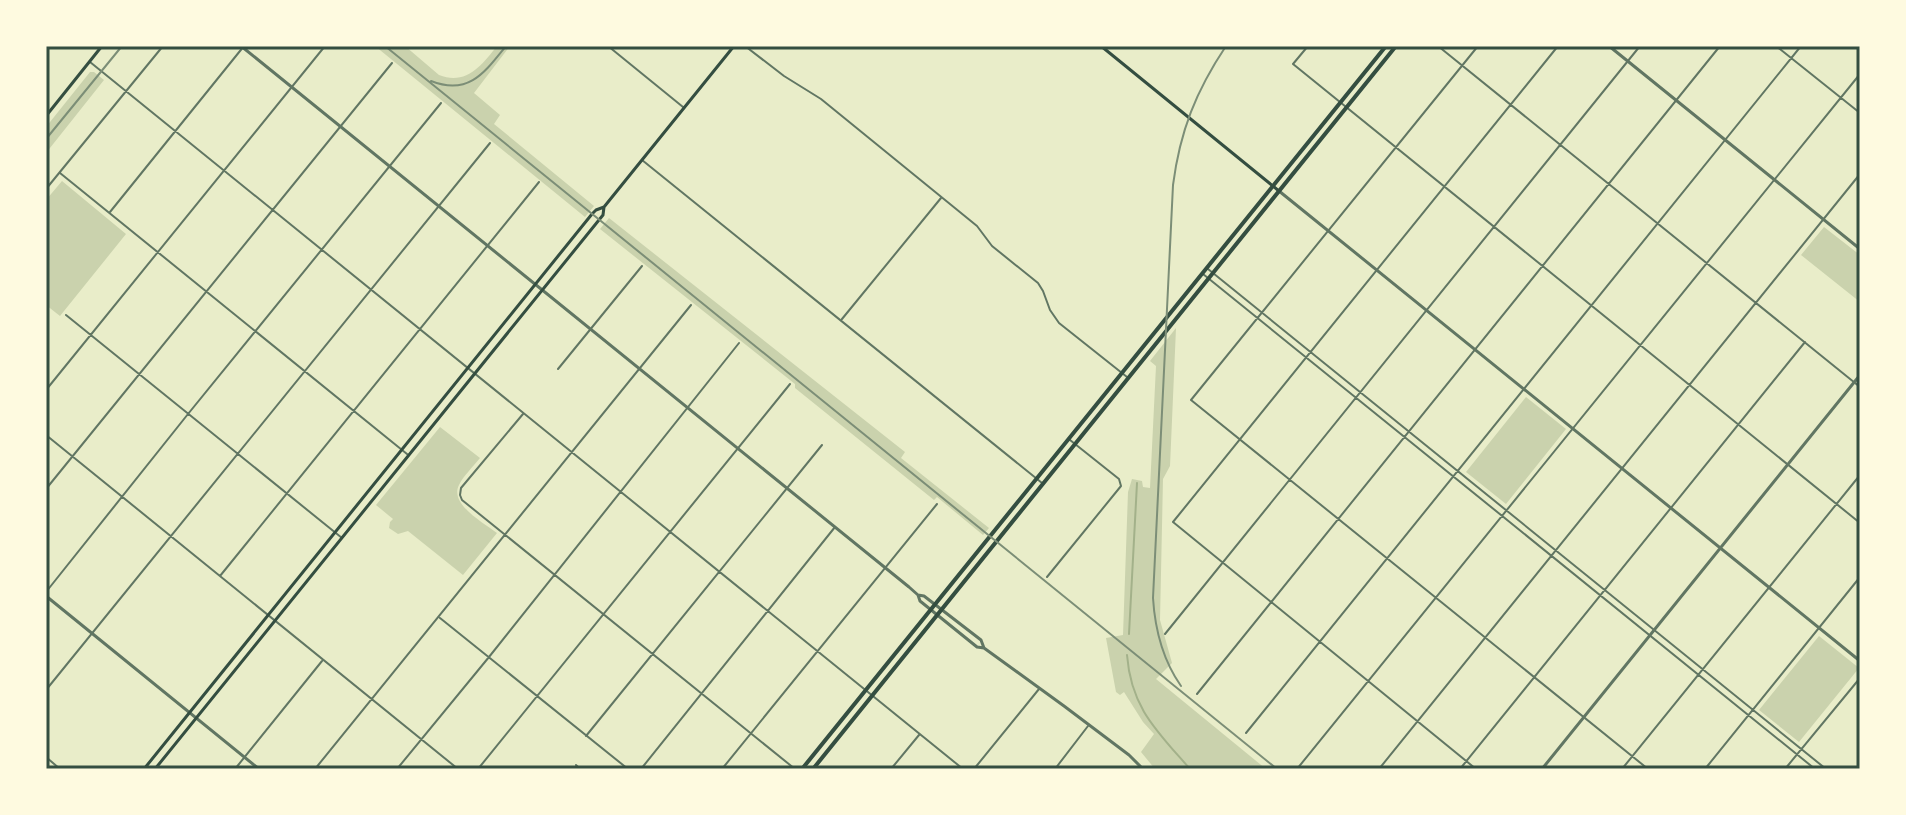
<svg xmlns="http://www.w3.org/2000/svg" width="1906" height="815" font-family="'Varela Round',sans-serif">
	<rect width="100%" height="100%" fill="#e9edc9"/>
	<path fill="#cad2ad" d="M375 46H405L439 75C466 86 482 65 497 46H510L474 93 500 115 494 124 594 206 585 217Z
		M90 72H94L104 80 46 153V127Z
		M62 181 126 234 60 316 46 305V200Z
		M609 218 905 452 901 458 989 528 983 535 937 497 934 500 795 388V384L600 229Z
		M1824 227 1860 255V302L1801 255Z
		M1176 328 1170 466 1163 479 1160 620 1172 663 1156 679 1266 769H1155L1141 752 1154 734 1143 722 1124 692 1120 695 1116 692 1106 638 1123 635 1128 492 1132 479 1142 481 1143 487 1150 488 1156 366 1150 361Z
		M1526 397 1566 429 1506 504 1466 472Z
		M440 427 480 458C473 467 464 475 459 485 449 504 484 523 497 533L463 575 408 531 398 534 389 528 390 522 393 519 376 505Z
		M1819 636 1859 668 1799 742 1759 710Z"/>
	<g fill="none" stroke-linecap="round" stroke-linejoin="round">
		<path stroke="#a3b18a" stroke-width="2" d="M1129 634 1137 483
			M1127 655C1131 708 1157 731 1190 769"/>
		<path stroke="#617663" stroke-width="2" d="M608 46 683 107
			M745 46 784 76 821 99 977 226 992 246 1038 283 1043 291 1050 310 1059 323 1127 377
			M1308 46 1293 64 1860 523
			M1438 46 1860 387
			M1478 46 1191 400 1648 769
			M1776 46 1860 113
			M90 62 963 769
			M642 160 1042 483
			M60 173 407 454
			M46 189 163 46
			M110 212 244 46
			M1208 269 1826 769
			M1203 274 1815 769
			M66 315 342 538
			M842 319 941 198
			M558 369 642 266
			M46 390 325 46
			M523 414 461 488 460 495 462 500 795 769
			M46 435 458 769
			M46 489 392 63
			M220 576 539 182
			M1047 577 1121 486 1119 479 1070 440
			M46 592 188 414 441 103
			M440 618 628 769
			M1165 634 1640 46
			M46 690 490 143
			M1197 694 1720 46
			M1246 733 1801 46
			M586 736 822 445
			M46 757 60 769
			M576 765 580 769
			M235 769 322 661
			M315 769 691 305
			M397 769 489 657 739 343
			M478 769 790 384
			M641 769 835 527
			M722 769 937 504
			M891 769 919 735
			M974 769 1039 689
			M1055 769 1088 726
			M1297 769 1860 74
			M1379 769 1860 174
			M1460 769 1805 342
			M1476 769 1173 522 1558 46
			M1622 769 1860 475
			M1705 769 1860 577
			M1785 769 1860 678"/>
		<path stroke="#617663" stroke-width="3" d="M241 46 909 587 918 595 924 596 981 640 984 648
			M1609 46 1860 249
			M1279 191 1860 661
			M918 595 920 601 977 647 984 648 1064 706 1129 755 1143 769
			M46 596 259 769
			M1542 769 1860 375"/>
		<path stroke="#344e41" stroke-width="3" d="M1101 46 1279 191
			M46 116 102 46
			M144 769 592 214 596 210 604 207
			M155 769 603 215 604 207 734 46"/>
		<path stroke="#344e41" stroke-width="4" d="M802 769 1386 46
			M813 769 1396 46"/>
		<path stroke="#7c8e77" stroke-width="2" d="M385 46 1277 769
			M431 81C469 96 485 72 506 46
			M46 139 122 46
			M1181 686C1162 659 1155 630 1153 598L1173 185C1180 131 1196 91 1226 46"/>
	</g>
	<rect width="1906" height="815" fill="none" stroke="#fefae0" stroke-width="96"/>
	<rect x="48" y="48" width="1810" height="719" fill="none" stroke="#344e41" stroke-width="3"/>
</svg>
